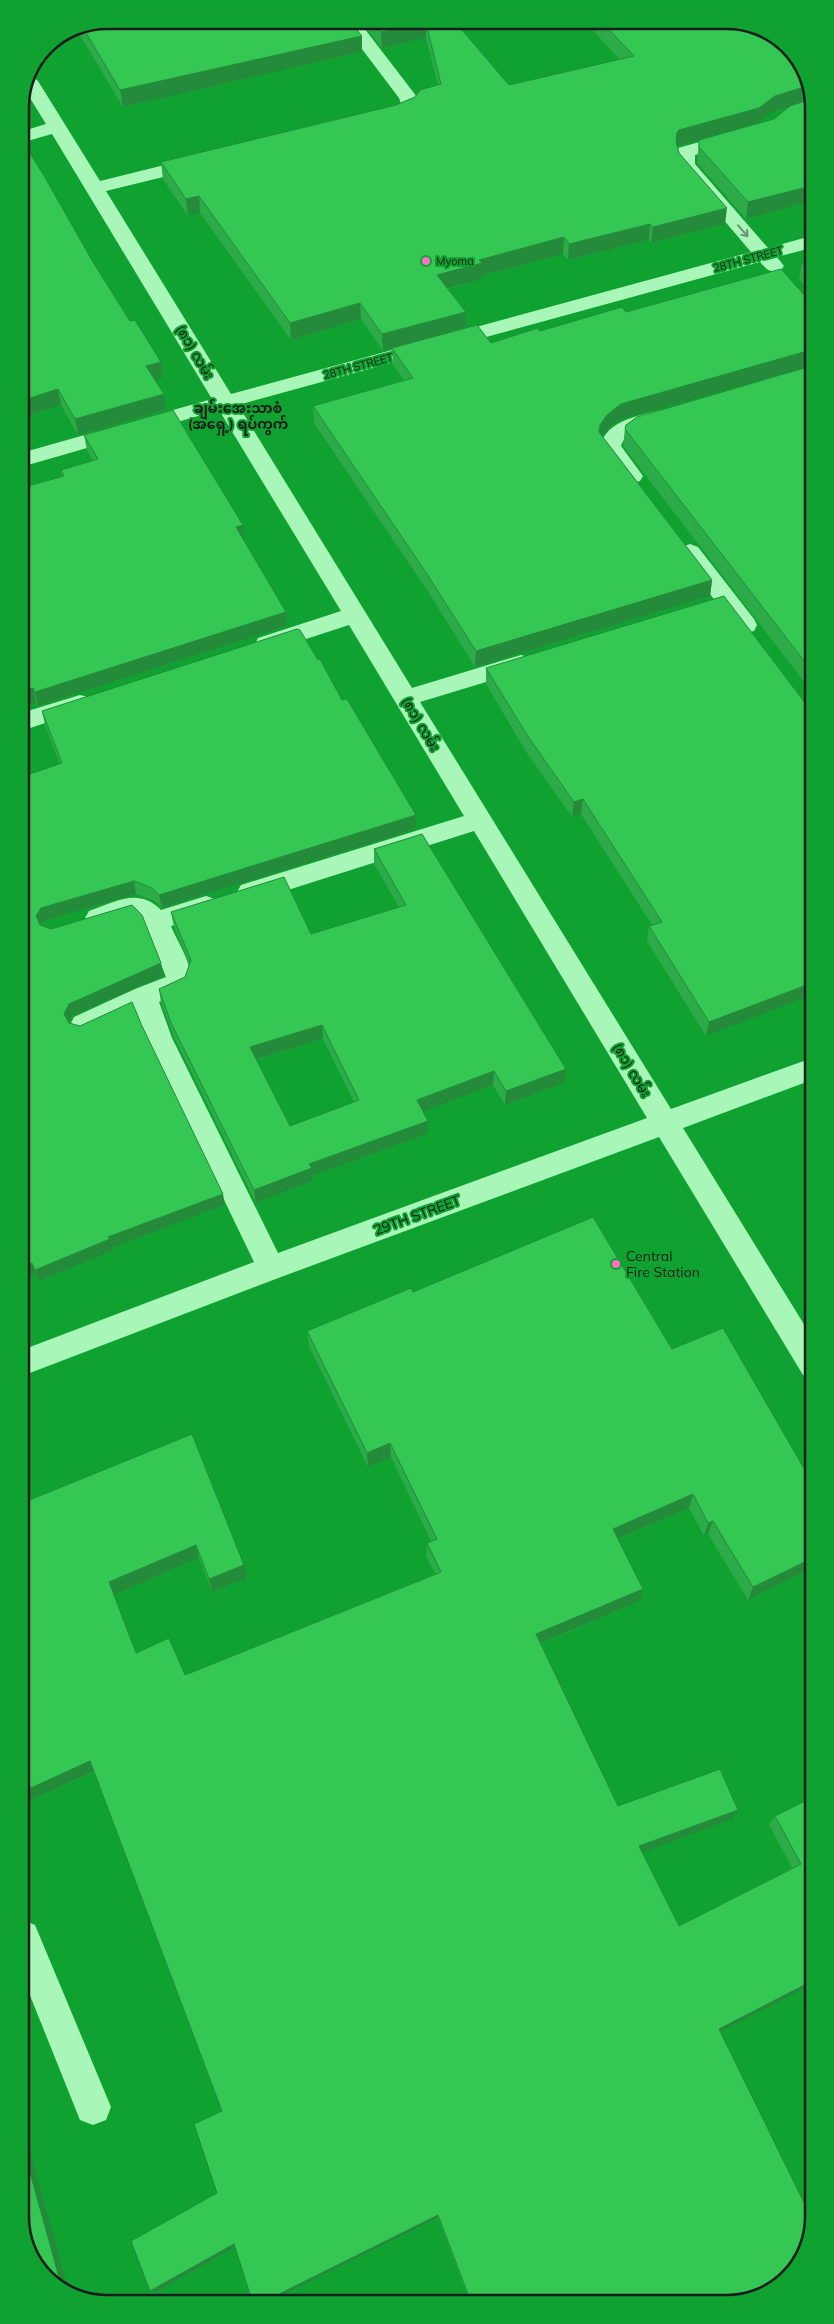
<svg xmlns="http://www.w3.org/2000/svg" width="834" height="2324" font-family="Mulish,'Noto Sans Myanmar',sans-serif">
	<rect width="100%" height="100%" fill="#10a231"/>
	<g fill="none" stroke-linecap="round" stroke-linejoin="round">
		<path fill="#a9f6b9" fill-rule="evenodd" d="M343 24H361L417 97 419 104 414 112 382 122 376 121 373 117 376 113 401 104 399 98Z
			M31 76 38 81 100 181 197 157 204 159 206 163 204 167 106 191 231 394 751 252 677 165 676 152 678 148 728 134H742L744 138 742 142 695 155V164L768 248 811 236V248L777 257 784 266 781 270C770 273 767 270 760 262L238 405 412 688 521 655 529 657 533 663 529 669 420 702 671 1109 812 1058V1080L683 1128 813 1339V1379L803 1375 659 1137 281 1277 22 1376V1350L254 1262 146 1038 136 1011 83 1036 74 1033 70 1025 74 1017 135 989 166 977 146 927 136 917 98 928 89 925 85 918 89 911C116 902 138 887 161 910L206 896 215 899 219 906 215 913 171 926C179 946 198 970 187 990L159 1002 172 1038 278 1253 647 1118 474 831 250 902 241 899 237 892 241 885 464 816 349 625 266 652 258 650 255 644 258 638 341 611 219 410 21 467V453L212 399 52 134 20 143V132L46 124 25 90Z
			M660 410 667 412 670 417 667 422C652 426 626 429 621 446L643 476 640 481 632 483 624 481 599 447C608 420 635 417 660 410Z
			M690 544 698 547 754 619 757 625 754 631 746 633 738 631 682 557 679 552 682 547Z
			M80 695 88 697 92 703 88 709 21 731V713Z
			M23 1920 35 1925 111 2107 106 2120 93 2125 80 2120 23 1978Z"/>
	</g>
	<path fill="#2dab48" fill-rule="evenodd" d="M734 20 811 84V201L746 219 697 163 699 140 678 146 679 153 725 224 651 243 649 240 568 260 563 254 481 276V280L448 289 383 351 361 319 291 340 200 213 188 216 163 179 161 162 396 105 415 97 438 85 426 38 382 48 363 24 456 23 509 85 620 60 585 22ZM788 108 774 119 756 124 772 112Z
		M352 24 362 52 123 107 80 35 75 36 70 29 74 26Z
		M811 258V294L799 279 802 263 806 262V259Z
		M93 262 130 321 161 362 163 378 155 380 166 410 78 435 61 405 21 418Z
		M806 297 619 420 606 431 602 436 712 580 710 596 475 667 427 590 314 423 313 406 404 380 393 365 392 348 491 343 540 331 626 312Z
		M811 366 812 692 623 446 625 429Z
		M84 435 244 539 287 626 38 706 36 702 21 707 62 476 61 470 93 461 87 450Z
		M486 668 806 704 706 1036 647 941 649 926 652 925 581 814 572 817 525 750 486 684Z
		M342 700 416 829 162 908 155 901 136 894 44 921 42 925 164 976 72 1016 69 1023 80 1026H142L225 1205 112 1248 113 1251 39 1281 36 1274 22 1279 21 777 60 764 45 725 42 711Z
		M374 849 564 1083 505 1105 493 1085 423 1111 427 1134 312 1176 313 1181 256 1203 174 1037 161 1003 159 989 185 977 190 965 174 927 171 912 311 934 399 907 374 864ZM323 1039 354 1102 290 1126 256 1060Z
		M413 1292 672 1349 813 1484V1567L748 1600 708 1534 704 1536 689 1508 618 1539 643 1589 640 1601 540 1644 618 1806 738 1810 733 1819 642 1852 679 1926 792 1868 769 1825 775 1816 813 1797 814 1983 720 2032 750 2301 470 2302 438 2218 267 2303H253L235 2247 155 2293 150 2291 217 2193 222 2111 94 1772 22 1804V1486L28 1501 192 1434 247 1578 212 1592 199 1558 114 1595 136 1652 185 1675 435 1574 426 1556 427 1543 431 1541 391 1457 368 1467 309 1346 307 1331Z"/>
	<path fill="#248b3b" d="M419 23H426V38L382 48 381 32Z
		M79 26 80 35 75 36 73 27Z
		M362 36V52L123 107 120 90Z
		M811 85 810 101 772 112 756 124 678 146 675 150 677 133 679 130 775 96Z
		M811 186V201L746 219 748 202Z
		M199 196 200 213 188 216 186 199Z
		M727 208 725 224 651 243 653 227Z
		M650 224 649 240 568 260 569 244Z
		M564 237 563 254 481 276V280L437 291V275L479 260Z
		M360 303 361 319 291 340 290 323Z
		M466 312V328L383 351 382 334Z
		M811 350V366L619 420 606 431 599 442V432L600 425 607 415 621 404Z
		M161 362 163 378 148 382 146 366Z
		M58 389 61 405 21 418V401Z
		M164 394 166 410 78 435 75 419Z
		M243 525 244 539 238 541 236 527Z
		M712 580 710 596 475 667 476 651Z
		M286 612 287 626 38 706 35 692Z
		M33 688 36 702 21 707V692Z
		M583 799 581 814 572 817 574 802Z
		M416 815V829L162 908 159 895Z
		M134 881 136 894 44 921 39 929 36 916 41 908Z
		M161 963 164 976 72 1016 67 1027 64 1014 69 1004Z
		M812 983V995L706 1036 709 1022Z
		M322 1025 323 1039 251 1061 250 1047Z
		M566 1069 564 1083 505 1105 506 1091Z
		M494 1071 493 1085 417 1114V1100Z
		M428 1121 427 1134 312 1176 313 1181 256 1203 254 1190 309 1164Z
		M223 1194 225 1205 112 1248 113 1251 39 1281 35 1270 108 1237Z
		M32 1263 36 1274 22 1279V1266Z
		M390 1443 391 1457 368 1467 367 1453Z
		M693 1494 689 1508 610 1542 613 1529Z
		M713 1521 708 1534 704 1536 708 1523Z
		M196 1545 199 1558 114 1595 109 1582Z
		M813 1558V1567L748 1600 753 1587Z
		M244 1565 247 1578 212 1592 209 1579Z
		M643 1589 640 1601 534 1646 536 1634Z
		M90 1761 95 1771 22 1804V1792Z
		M738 1810 733 1819 635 1855 639 1846Z
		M814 1980V1984L714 2035 719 2029Z
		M23 2126 69 2291 62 2288 23 2147Z
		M438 2215V2218L267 2303H261Z
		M234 2244 237 2246 155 2293 150 2291Z"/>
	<path fill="#34c754" stroke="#248b3b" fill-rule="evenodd" d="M734 20 780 38 811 84V85L775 96 759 108 679 130 677 133 676 142 679 153 727 208 653 227 650 224 569 244 564 237 479 260 482 263 437 275 466 312 382 334 360 303 290 323 199 196 186 199 161 162 396 105 415 97 420 90 441 84 426 23H456L509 85 634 56 601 21Z
		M419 23 381 32 375 24Z
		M352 24 362 36 120 90 82 26Z
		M811 99V186L748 202 699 147V140L774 119 790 106Z
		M20 138 43 174 93 262 130 321 135 320 161 362 146 366 164 394 75 419 58 389 21 401Z
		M811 258V274L802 263 808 261 806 259Z
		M781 269 806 297 811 298V350L621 404 607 415 600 425 599 432 712 580 476 651 427 574 313 406 413 378 392 348 477 325 491 343 538 328 540 331 622 307 626 312Z
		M811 366 812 671 625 429 626 425 637 417Z
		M173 410 243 525 236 527 286 612 35 692 33 688 21 692V488L64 476 61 470 98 459 84 435Z
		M724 596 806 704 812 705V983L709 1022 649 926 662 922 583 799 574 802 527 735 486 668Z
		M297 629 300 630 318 660 320 659 342 700 347 699 416 815 159 895 152 888 134 881 41 908 36 916 40 925 51 929 132 905 142 915 161 963 69 1004 64 1014 69 1023 80 1026 132 1002 142 1026 223 1194 108 1237 110 1239 35 1270 32 1263 22 1266 21 777 62 763 42 711Z
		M422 834 566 1069 506 1091 494 1071 417 1100 428 1121 309 1164 312 1168 254 1190 171 1023 159 989 185 977 191 960 171 912 284 877 311 934 406 905 374 849ZM322 1025 359 1100 290 1126 250 1047Z
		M593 1217 672 1349 723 1328 813 1484V1558L753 1587 713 1521 708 1523 693 1494 613 1529 643 1589 536 1634 618 1806 720 1769 738 1810 639 1846 679 1926 801 1864 775 1816 813 1797 814 1980 719 2029 813 2221 796 2270 750 2301 471 2302 438 2215 261 2303H253L234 2244 150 2291 131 2241 217 2193 194 2124 222 2111 90 1761 22 1792V1488L27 1501 192 1434 244 1565 209 1579 196 1545 109 1582 136 1653 169 1638 185 1675 441 1572 427 1543 437 1539 390 1443 367 1453 307 1331 411 1288 413 1292Z
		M23 2147 62 2288 50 2283 23 2240Z"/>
	<defs><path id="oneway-shaft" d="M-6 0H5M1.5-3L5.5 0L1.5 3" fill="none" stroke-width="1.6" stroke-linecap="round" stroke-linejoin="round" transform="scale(1.25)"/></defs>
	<use stroke="#6a9473" href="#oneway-shaft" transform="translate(743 231) rotate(49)"/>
	<g fill="#ff6ec9" stroke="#10a231" stroke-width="2">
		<circle cx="426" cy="261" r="5"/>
		<circle cx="616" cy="1264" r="5"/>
	</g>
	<g text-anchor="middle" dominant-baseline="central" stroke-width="4" stroke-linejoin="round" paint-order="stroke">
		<g font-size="11" fill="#1d1d1d" stroke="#10a231">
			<text transform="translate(748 259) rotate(-15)">28TH STREET</text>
			<text transform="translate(358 366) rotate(-15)">28TH STREET</text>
		</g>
		<g font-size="11" fill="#1d1d1d" stroke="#10a231" text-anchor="start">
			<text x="436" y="261">Myoma</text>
		</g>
		<g font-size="14" fill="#1d1d1d" stroke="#10a231">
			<text transform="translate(195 352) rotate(59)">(၈၁) လမ်း</text>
			<text transform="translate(421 724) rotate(59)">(၈၁) လမ်း</text>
			<text transform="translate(632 1070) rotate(59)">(၈၁) လမ်း</text>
			<text transform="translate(417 1215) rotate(-20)">29TH STREET</text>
		</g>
		<g font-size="14" font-weight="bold" fill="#1d1d1d" stroke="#10a231">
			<text x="238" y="408">ချမ်းအေးသာစံ<tspan x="238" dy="16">(အရှေ့) ရပ်ကွက်</tspan></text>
		</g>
		<g font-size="14" fill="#1d1d1d" stroke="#10a231" text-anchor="start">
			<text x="626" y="1256">Central<tspan x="626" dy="16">Fire Station</tspan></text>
		</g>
	</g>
	<path d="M0 0H834V2324H0ZM107 29H727A78 78 0 0 1 805 107V2217A78 78 0 0 1 727 2295H107A78 78 0 0 1 29 2217V107A78 78 0 0 1 107 29Z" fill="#10a231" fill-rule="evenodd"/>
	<path fill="none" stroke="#1d1d1d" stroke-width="2.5" d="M107 29H727A78 78 0 0 1 805 107V2217A78 78 0 0 1 727 2295H107A78 78 0 0 1 29 2217V107A78 78 0 0 1 107 29Z"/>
</svg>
